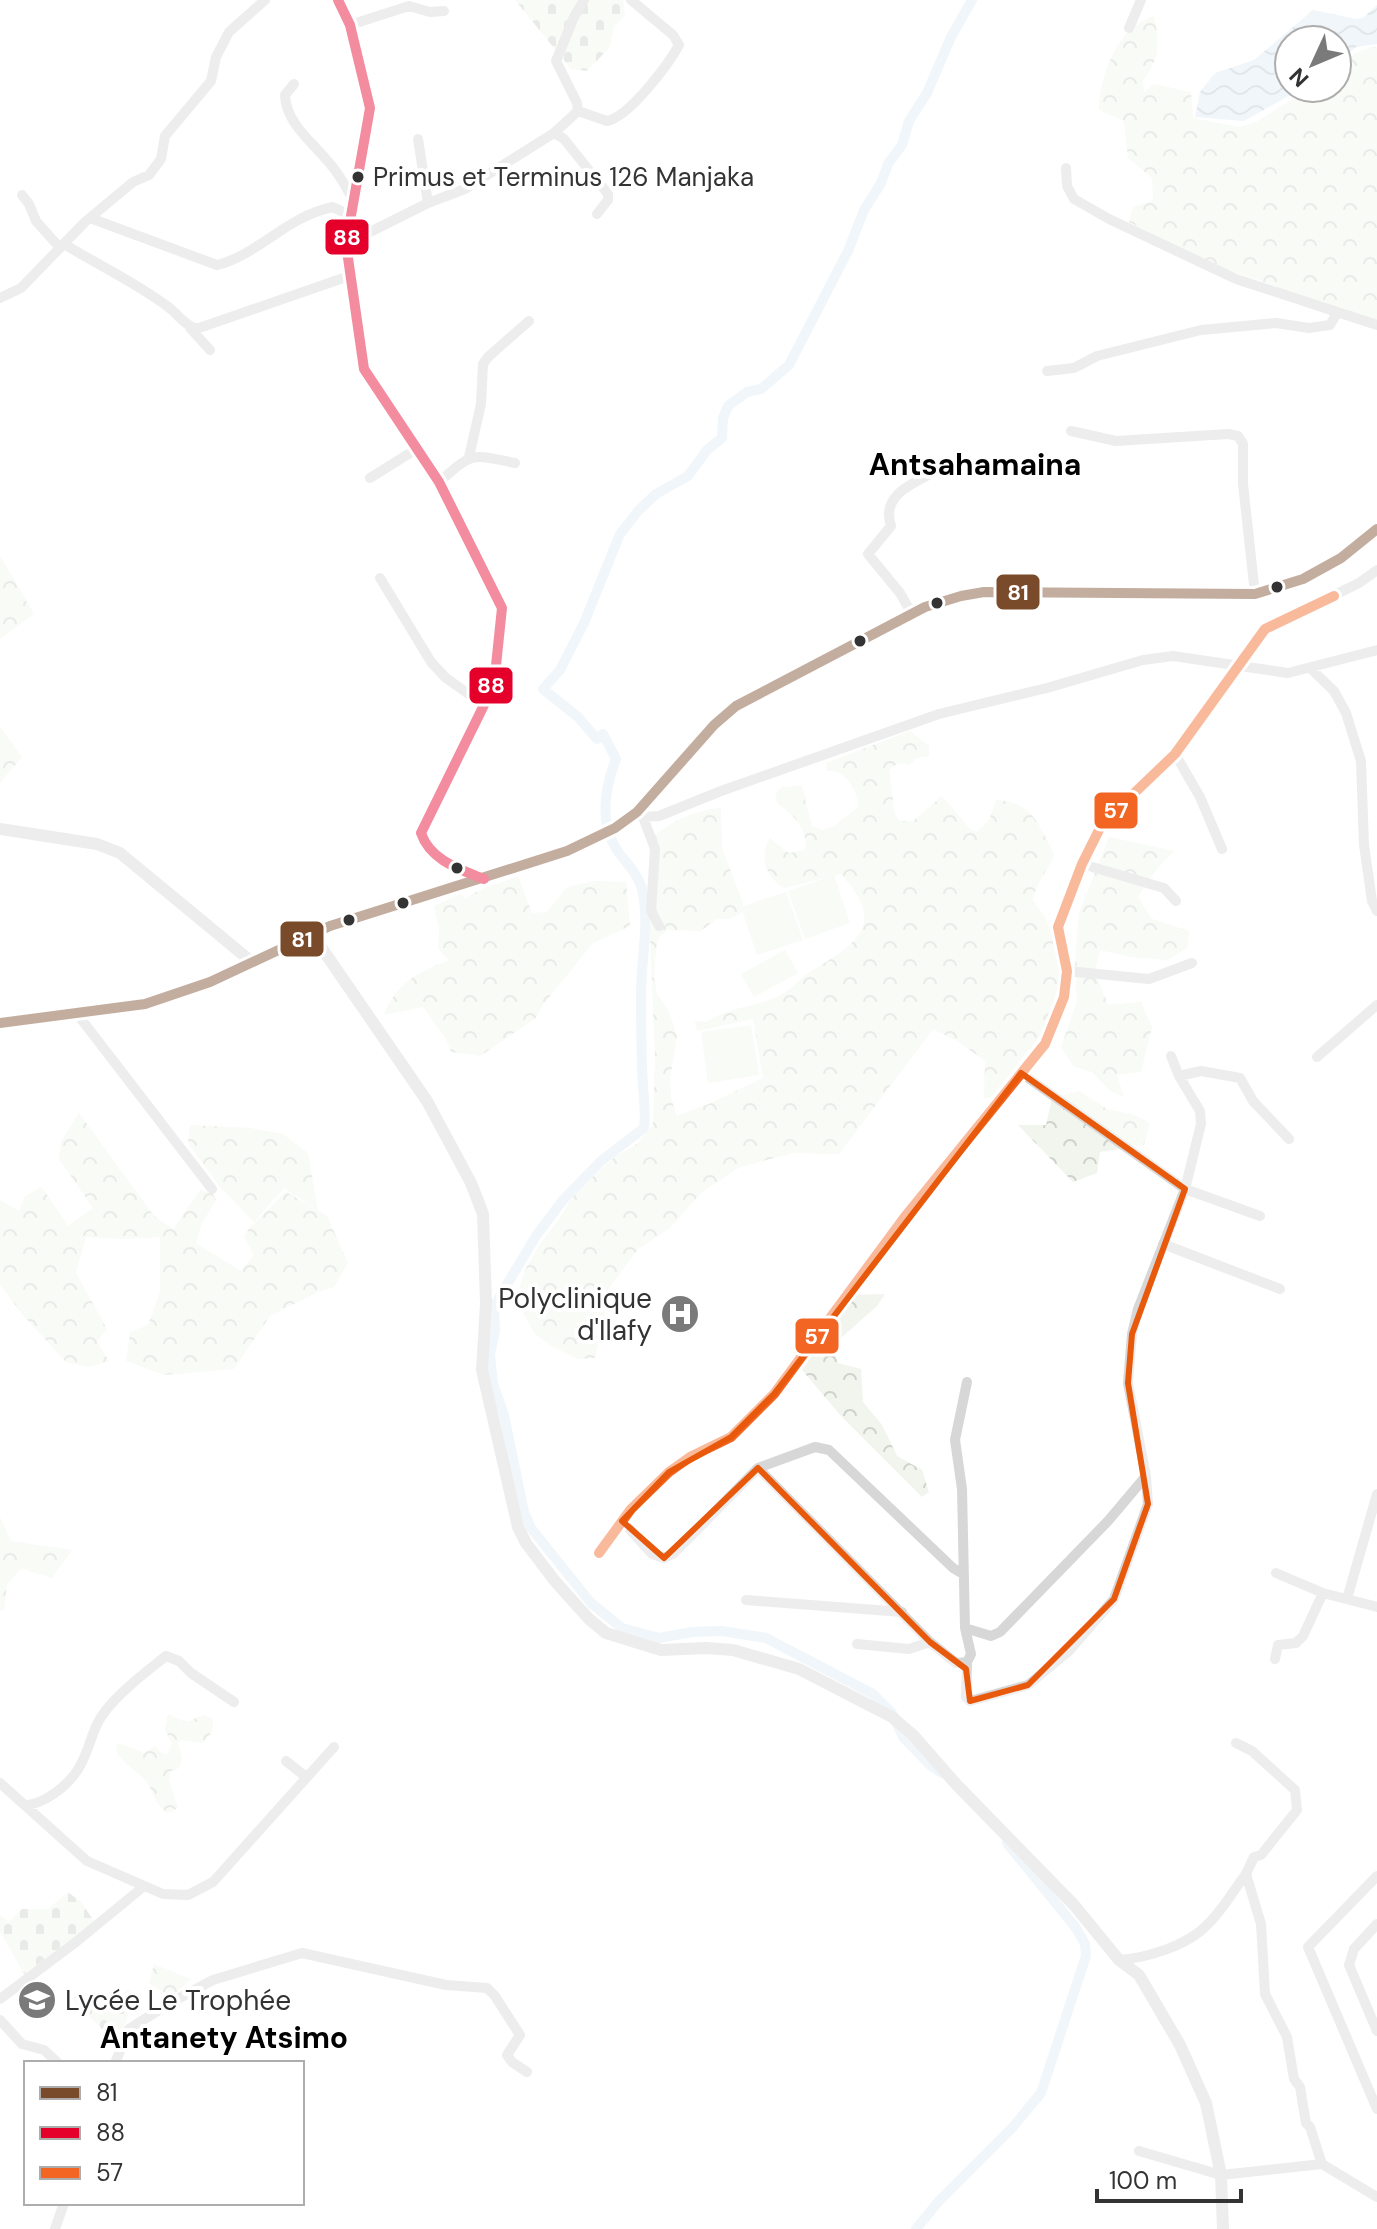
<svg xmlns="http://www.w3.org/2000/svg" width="1377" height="2229" font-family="'DM Sans',sans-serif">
	<defs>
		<pattern id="forest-crowns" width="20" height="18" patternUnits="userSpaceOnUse" patternTransform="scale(2)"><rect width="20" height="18" fill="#f1f5ed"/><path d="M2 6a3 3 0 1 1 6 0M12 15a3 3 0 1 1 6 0" fill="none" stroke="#cfd2cc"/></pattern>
		<pattern id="cemetery-stones" width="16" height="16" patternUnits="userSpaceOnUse" patternTransform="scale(2)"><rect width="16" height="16" fill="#f1f5ed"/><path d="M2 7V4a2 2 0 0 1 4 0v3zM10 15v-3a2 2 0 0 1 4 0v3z" fill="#cfd2cc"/></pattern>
		<pattern id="water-waves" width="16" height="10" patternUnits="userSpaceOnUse" patternTransform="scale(2)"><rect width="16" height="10" fill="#ddebf3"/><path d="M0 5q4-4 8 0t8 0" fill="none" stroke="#becad1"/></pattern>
	</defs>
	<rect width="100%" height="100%" fill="#fff"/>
	<path fill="url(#forest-crowns)" d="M1154 16C1160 44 1160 57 1143 81L1144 92 1154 84 1191 92 1193 118 1239 127 1256 122 1311 88H1337V68L1356 53 1373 46 1377 48V330L1302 306 1276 286 1213 265 1129 222 1133 207 1153 200 1152 178 1128 158 1124 121 1099 110C1100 74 1117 28 1154 16Z
		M0 556 34 614 0 639Z
		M0 727 22 757 0 783Z
		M910 731 929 746V756L917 758 909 765 898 763 889 770 895 815 901 821H913L942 796 971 830 978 831 989 820 996 800C1031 802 1037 821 1051 848L1054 855C1048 871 1036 882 1033 900L1045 917 1053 937 1061 977 1045 1030 990 1098H984L985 1061 957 1041 933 1029 839 1154 794 1153 740 1167 701 1193 670 1228 638 1249 610 1287 595 1358 578 1359 553 1347 535 1334 521 1309 519 1289 526 1268 542 1241 558 1221 575 1193 616 1156 636 1145 653 1125 655 1056 650 937 654 836C673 820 696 810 721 808L722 848 743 903V911C734 919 728 920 716 919L701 931 668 930 659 937 656 949 654 978 657 994 669 1012 677 1036 670 1079 671 1098 677 1116 711 1103 763 1078 753 1019 697 1031 695 1021 706 1022C733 1005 755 1008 781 995 790 990 797 981 806 975 850 945 892 930 841 874L785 888C765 878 759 856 770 838L789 853 805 850C809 829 793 815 777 803L776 793 782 787 802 786 812 826 822 830 833 827 858 807C858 791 846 769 827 771L826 763Z
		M1109 837 1174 851 1156 870 1138 897 1152 919 1189 931 1187 948 1168 960 1131 957 1100 950 1095 971 1108 1005 1141 1002 1152 1027 1141 1072 1117 1075 1124 1097 1110 1091 1092 1072 1074 1067 1061 1047 1077 1001 1075 962 1079 913Z
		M518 876 532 913 547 912 567 887 594 881 626 882 630 926 593 943 542 1006 536 1018 480 1056 451 1052 446 1039 423 1007 384 1015C397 982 417 973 449 960L438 949 439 930 434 906 460 894 466 899C481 886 500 884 518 876Z
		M1079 1091 1107 1109 1132 1114 1150 1123 1144 1145 1100 1152 1097 1173 1073 1182 1018 1125H1046L1052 1098Z
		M79 1113 154 1216 173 1229 200 1190 213 1194 216 1200 202 1223 196 1243 241 1271 254 1255 244 1237 250 1227 286 1192 318 1210 284 1188 254 1222 220 1187 188 1143 190 1125 250 1128 283 1134 308 1153 318 1211 327 1216 348 1263 334 1287 318 1292 270 1316 234 1369 164 1375 126 1361 130 1332 148 1325 160 1292V1237L125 1239 86 1237 76 1273 107 1329 97 1342 109 1361 89 1367 66 1362 21 1313 0 1284V1200L19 1211 25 1196 42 1187 68 1226 93 1208 59 1159 61 1141Z
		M885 1294 877 1306 832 1346 838 1363 861 1369 863 1402 882 1425 897 1456 922 1470 929 1492 922 1497 841 1416 797 1364 858 1295Z
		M0 1517 11 1541 72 1550 52 1578 21 1568 7 1585 4 1609 0 1611Z
		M168 1714 186 1722 204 1715 212 1718C215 1730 211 1735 202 1743L181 1740 178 1743 182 1758 179 1768 171 1771 169 1780 178 1808 168 1813C155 1806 154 1791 145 1780 135 1769 125 1766 116 1751L117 1744H121L144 1753 155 1746 162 1753 167 1754 172 1743 165 1730Z
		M154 1964 191 1979 171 1997 149 1983Z"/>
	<path fill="url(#cemetery-stones)" d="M515 0H623L625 16 614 26 610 47 587 71 571 69Z
		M68 1892 82 1903 95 1923 24 1974 0 1931V1915L9 1922 22 1909H48Z
		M127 1990 133 1991V2001L116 2050 102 2035 103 2030 72 1999 79 1993 86 1999 93 1995 115 2003Z"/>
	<path fill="#f1f5ed" d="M834 875 850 923 805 939 788 891Z
		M786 892 803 940 757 955 741 907Z
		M785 950 798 973 754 997 741 974Z
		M751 1025 759 1075 708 1083 701 1032Z"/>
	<path fill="url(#water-waves)" d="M1377 5V44L1356 47 1337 64V40H1289V88H1303L1244 121 1195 117 1200 92 1215 73 1254 60 1313 10 1356 19 1363 18Z"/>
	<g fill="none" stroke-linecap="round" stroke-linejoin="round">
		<path stroke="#ddebf3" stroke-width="10" d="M942 1773 930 1765 903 1737 892 1713 873 1694 766 1638 722 1631 692 1632 659 1638 622 1628 591 1603 531 1528 524 1512 504 1415 493 1384 490 1354 495 1331 494 1306 536 1236 563 1200 601 1161 644 1128C646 1113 644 1101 643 1086 641 1055 641 1024 641 993 641 960 650 923 642 889 638 875 628 864 619 853 599 825 604 790 616 759L603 734 597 739 578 717 543 689 560 670 584 623 620 534 638 511 656 494 688 476 707 450 722 438 723 418 728 406 747 392 761 389 789 365 848 251 864 210 881 183 888 164 902 145 909 121 927 93 951 37 972 0
			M916 2229 939 2201 1012 2128 1041 2093 1086 1956 1085 1944 1076 1928 1007 1843"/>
		<path stroke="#d7d7d7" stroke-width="10" d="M338 0 350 25 370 108 346 244 364 369 439 482 502 608 495 675 484 705 421 833C430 859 458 868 482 878
			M350 25 409 6 430 12 444 11
			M1129 28 1141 0
			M294 84 285 95C286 127 320 147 337 173 343 181 348 191 353 200
			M578 111 607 121C629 117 668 65 679 45L673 35 631 0
			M554 133 578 111 577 103 556 61 574 17 584 0
			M418 139 428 203
			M1066 168 1067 186 1074 199 1109 219 1236 279 1377 325
			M22 195 29 204 36 221 60 248
			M90 218 217 265C260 254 285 217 333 207L351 216
			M64 244C98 265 135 282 167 306 178 314 183 324 196 329L352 275
			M346 244 428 203 465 189 554 133 564 139 608 194V200L597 214
			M0 298 21 288 85 222 133 182 149 175 161 159 165 136 211 81 216 57 229 32 265 0
			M190 328 210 350
			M1047 371 1074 368 1097 356 1201 330 1276 323 1309 328 1330 325 1337 313
			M1071 431 1116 441 1228 434 1238 436 1243 444V484L1255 594
			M469 457 481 404 483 364 488 357 529 321
			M370 478 418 448
			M439 482C475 451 470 454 515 463
			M380 578 431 662 446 678 484 705
			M912 614 900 593 868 554 891 526C880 493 916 483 939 469
			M1310 668 1334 691 1346 713 1361 761 1364 845 1372 901 1377 911
			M1175 754 1200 797 1222 849
			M637 812 643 817 659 816 721 791 939 714 1047 688 1143 660 1173 656 1288 673 1377 650
			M643 817 655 849 651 911 659 926
			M1082 864 1164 888 1176 901
			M1067 971 1149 979 1192 963
			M78 1015 212 1189
			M1317 1057 1377 1005
			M1021 1073 1185 1189 1260 1216
			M1179 1076 1201 1071 1240 1078 1253 1101 1289 1139
			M1163 1244 1280 1289
			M758 1468 930 1642 956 1663 967 1662 971 1654 965 1628 962 1489 955 1440 967 1382
			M622 1521 652 1554 664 1558 673 1554 758 1468 815 1447 829 1450 953 1568 963 1574
			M599 1553 631 1509 669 1472 690 1457 731 1437 774 1394 904 1218 1045 1044 1064 997 1067 971 1058 927 1082 864 1102 824 1175 754 1265 629 1359 583 1377 570
			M1276 1573 1323 1593 1377 1607
			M1347 1599 1377 1494
			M746 1600 902 1612
			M965 1628 991 1636 1000 1632 1108 1521 1146 1476 1128 1383 1132 1334 1138 1309 1185 1189 1201 1124 1200 1111 1179 1076 1171 1056
			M857 1644 909 1649 930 1642
			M1275 1659 1278 1645 1296 1643 1303 1636 1323 1593
			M967 1662 966 1697 970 1701 1028 1685 1069 1651 1114 1599 1148 1504 1146 1476
			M1236 1743 1252 1751 1295 1790 1297 1810 1261 1855 1254 1857 1246 1874 1261 1924 1265 1994 1287 2037 1294 2079 1300 2087 1306 2123 1310 2127 1322 2164
			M286 1761 306 1777
			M0 1783 87 1861 163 1894 188 1895 213 1882 334 1747
			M27 1805C45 1803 66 1787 77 1771 90 1752 91 1728 106 1710 123 1689 145 1673 166 1656L179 1661 191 1673 234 1702
			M1377 1876 1308 1947 1377 2109
			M1377 1924 1354 1949 1349 1965 1377 2031
			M1119 1960C1146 1958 1187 1946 1207 1925 1222 1911 1233 1891 1246 1874
			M0 1999 76 1942 143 1887
			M0 2020 22 2044 44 2050 58 2063
			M115 2063 129 2029 170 2003 213 1980 302 1953 446 1985 487 1988 495 1996 520 2035 507 2055 512 2062 527 2072
			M1139 2151 1221 2175 1322 2164 1377 2197
			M55 2229 64 2203"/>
		<path stroke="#d7d7d7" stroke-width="12" d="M0 829 97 844 120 853 253 963
			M312 934 427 1101 471 1183 483 1214 486 1303 482 1370 518 1527 526 1543 554 1580 589 1619 606 1633 661 1650 706 1648 733 1650 799 1669 892 1717 913 1735 955 1783 1074 1905 1119 1960 1139 1975 1180 2045 1206 2103 1221 2175 1223 2229"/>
		<path stroke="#d0d0d0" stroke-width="14" d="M0 1023 145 1004 210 982 330 926 567 851 615 828 637 812 714 725 736 706 925 607 961 596 984 592 1255 594 1303 579 1341 558 1377 529"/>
		<defs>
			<path id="bus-1" d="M0 1023 145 1004 210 982 330 926 567 851 615 828 637 812 714 725 736 706 925 607 961 596 984 592 1255 594 1303 579 1341 558 1377 529"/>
			<path id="bus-2" d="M338 0 350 25 370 108 346 244 364 369 439 482 502 608 495 675 484 705 421 833C430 860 459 869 484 879"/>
			<path id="bus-3" d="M599 1553 631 1509 669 1472 690 1457 731 1437 774 1394 904 1218 1045 1044 1064 997 1067 971 1058 927 1082 864 1102 824 1175 754 1265 629 1334 596"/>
		</defs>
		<use href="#bus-1" stroke="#fff" stroke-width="16"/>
		<use href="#bus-2" stroke="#fff" stroke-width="16"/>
		<use href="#bus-3" stroke="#fff" stroke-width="16"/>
		<use href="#bus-1" stroke="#7a4b2a" stroke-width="10"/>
		<use href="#bus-2" stroke="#e4002b" stroke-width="10"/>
		<use href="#bus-3" stroke="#f26522" stroke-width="10"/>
	</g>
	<path d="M0 0H1377V2229H0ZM1021 1073 1185 1189 1132 1334 1128 1383 1148 1504 1114 1599 1028 1685 970 1701 966 1669 930 1642 758 1468 664 1558 622 1521 669 1472 731 1437 774 1394Z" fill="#fff" fill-opacity=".55" fill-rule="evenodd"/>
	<path fill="none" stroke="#e8590c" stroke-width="6" stroke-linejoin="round" d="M1021 1073 1185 1189 1132 1334 1128 1383 1148 1504 1114 1599 1028 1685 970 1701 966 1669 930 1642 758 1468 664 1558 622 1521 669 1472 731 1437 774 1394Z"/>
	<defs>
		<symbol id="hospital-disc" viewBox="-11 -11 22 22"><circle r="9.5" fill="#7a7a7a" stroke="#fff"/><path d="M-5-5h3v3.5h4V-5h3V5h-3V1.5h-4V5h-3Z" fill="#fff"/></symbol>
		<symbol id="school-disc" viewBox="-11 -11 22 22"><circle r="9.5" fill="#7a7a7a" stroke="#fff"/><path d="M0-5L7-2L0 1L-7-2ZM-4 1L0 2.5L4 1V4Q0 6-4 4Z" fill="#fff"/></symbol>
	</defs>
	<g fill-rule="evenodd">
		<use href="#hospital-disc" x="658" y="1292" width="44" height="44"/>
		<use href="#school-disc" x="15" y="1978" width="44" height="44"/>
	</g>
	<g fill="#333" stroke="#fff" stroke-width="3">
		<circle cx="358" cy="177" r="7"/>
		<circle cx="1277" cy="587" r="7"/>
		<circle cx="937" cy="603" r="7"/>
		<circle cx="860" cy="641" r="7"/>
		<circle cx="457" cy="868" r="7"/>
		<circle cx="403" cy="903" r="7"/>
		<circle cx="349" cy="920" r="7"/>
	</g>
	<g text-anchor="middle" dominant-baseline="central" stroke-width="8" stroke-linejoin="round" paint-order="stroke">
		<g font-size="26" fill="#333" stroke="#fff" text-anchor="start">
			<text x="373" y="177">Primus et Terminus 126 Manjaka</text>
		</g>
		<g font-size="28" fill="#333" stroke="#fff" text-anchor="end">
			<text x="652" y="1298">Polyclinique<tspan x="652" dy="32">d'Ilafy</tspan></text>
			<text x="65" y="2000" text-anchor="start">Lycée Le Trophée</text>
		</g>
		<g font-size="30" font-weight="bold" fill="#000" stroke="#fff">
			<text x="975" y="464">Antsahamaina</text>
			<text x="224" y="2037">Antanety Atsimo</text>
		</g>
	</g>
	<g stroke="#fff" stroke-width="3">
		<rect x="324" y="218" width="46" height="38" rx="8" fill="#e4002b"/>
		<rect x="995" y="573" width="46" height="38" rx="8" fill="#7a4b2a"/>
		<rect x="468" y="666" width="46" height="39" rx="8" fill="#e4002b"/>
		<rect x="1093" y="791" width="46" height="39" rx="8" fill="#f26522"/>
		<rect x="279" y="920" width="46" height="38" rx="8" fill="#7a4b2a"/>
		<rect x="794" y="1317" width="46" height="38" rx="8" fill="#f26522"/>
	</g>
	<g font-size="22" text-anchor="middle" font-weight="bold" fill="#fff">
		<text x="347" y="245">88</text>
		<text x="1018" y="600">81</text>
		<text x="491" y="693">88</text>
		<text x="1116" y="818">57</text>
		<text x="302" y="947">81</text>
		<text x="817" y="1344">57</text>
	</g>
	<rect x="24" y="2061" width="280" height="144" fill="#ffffff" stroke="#adadad" stroke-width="2"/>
	<rect x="40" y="2087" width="40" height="12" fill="#7a4b2a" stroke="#adadad" stroke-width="2"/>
	<text x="96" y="2101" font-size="24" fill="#333333">81</text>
	<rect x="40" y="2127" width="40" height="12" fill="#e4002b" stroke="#adadad" stroke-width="2"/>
	<text x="96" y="2141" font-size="24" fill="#333333">88</text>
	<rect x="40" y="2167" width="40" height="12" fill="#f26522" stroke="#adadad" stroke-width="2"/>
	<text x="96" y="2181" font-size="24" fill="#333333">57</text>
	<g transform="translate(1313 64) rotate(226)"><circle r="38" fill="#ffffff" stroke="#adadad" stroke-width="2"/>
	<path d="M0-6L14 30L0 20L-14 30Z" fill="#7a7a7a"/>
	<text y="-12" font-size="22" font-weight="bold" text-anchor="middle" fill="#333333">N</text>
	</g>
	<path d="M1097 2189v12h144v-12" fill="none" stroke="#333333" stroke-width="4"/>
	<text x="1109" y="2189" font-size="24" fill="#333333" stroke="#ffffff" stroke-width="6" paint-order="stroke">100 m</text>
</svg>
